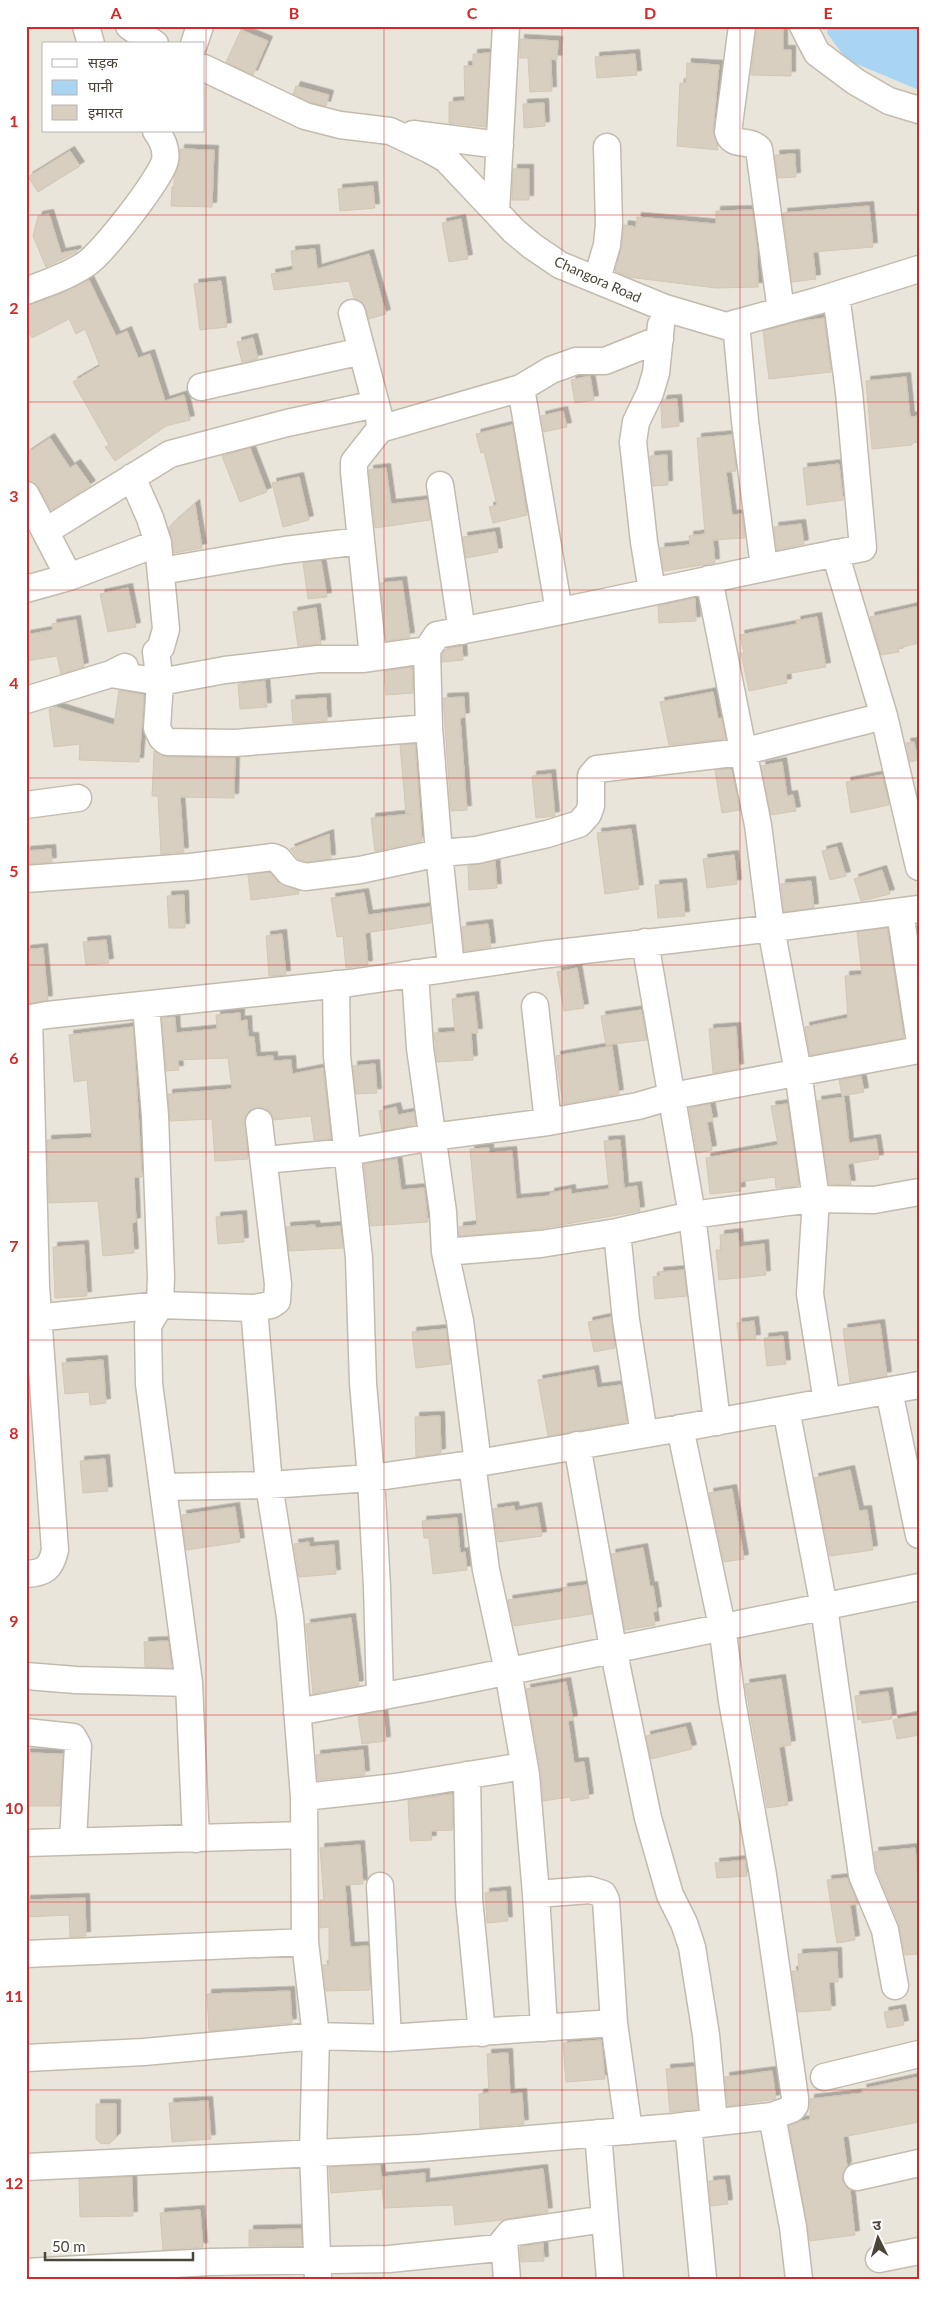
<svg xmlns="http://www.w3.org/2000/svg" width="945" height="2305" font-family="Lato,'Noto Sans Devanagari',sans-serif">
	<defs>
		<filter id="shadow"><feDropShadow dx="4.5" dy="-4.5" stdDeviation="0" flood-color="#0004"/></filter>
	</defs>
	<rect width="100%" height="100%" fill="#f6f3ec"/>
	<path fill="#eae5da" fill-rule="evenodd" d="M26 26H919V2279H26ZM44 44H204V131H44Z"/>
	<path fill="#a9d4f2" d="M828 26H919V90L847 60 827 33Z"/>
	<path fill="#d8cfc1" stroke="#d3c7b4" filter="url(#shadow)" d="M757 26H783V50H791V76L751 75Z
		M241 30 268 41 253 75 226 62Z
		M520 39 558 41 557 60 551 59 552 91 530 92 528 58H520Z
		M490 53 486 127 449 123V102L465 101 464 66H473V54Z
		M635 54 637 75 597 78 595 57Z
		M687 63 719 65 713 130 718 150 677 146 680 83H686Z
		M296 86 329 95 326 106 310 102 293 94Z
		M544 103 545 126 524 128 523 104Z
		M180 149 214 150 212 207 171 206 172 187H174V177L180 162Z
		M70 151 80 166 38 192 28 177Z
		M795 154 796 177 778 178 775 155Z
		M513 169H529V200H512Z
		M373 186 375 208 340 211 338 189Z
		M869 206 873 247 813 252 816 279 792 282 783 213Z
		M752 210 757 249 758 287 716 288 628 277 615 271 621 249 624 225 636 227 637 217 716 224V211Z
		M49 214 61 253 76 250 77 252 46 267 33 236 38 216Z
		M461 219 468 259 449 262 442 223Z
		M315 249 317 269 369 254 386 314 369 319 363 303 354 298 349 281 274 290 271 274 293 270 291 251Z
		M89 280 116 336 127 331 138 358 150 354 165 401 184 395 190 420 166 426 115 461 105 447 109 445 73 382 100 366 85 329 76 334 69 319 32 338 26 326V306L63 293Z
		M221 281 227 327 200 330 194 284Z
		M824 318 831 372 769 379 763 331 797 322Z
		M253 338 258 359 242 362 237 342Z
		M590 376 594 400 575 403 571 380Z
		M906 377 910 417 919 416V442L912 443V445L872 449 866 381Z
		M677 399 679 426 662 428 661 405 663 400Z
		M563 411 567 427 544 432 541 416Z
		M512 425 527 515 493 523 489 507 497 505 484 452 481 453 476 434Z
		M732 435 736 471 726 472 732 515 742 514 745 538 713 540 715 563 664 571 660 548 690 545 689 536 705 534 697 438Z
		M50 438 70 468 76 464 91 485 51 510 39 488 26 478V454Z
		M250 448 267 492 240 502 222 456Z
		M667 455 668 485 653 486 650 456Z
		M839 464 843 500 807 505 803 468Z
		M386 468 391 504 427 500 430 520 375 528 369 470Z
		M299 477 309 520 283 527 272 483Z
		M195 504 202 548 174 553 169 527Z
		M801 524 804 544 777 550 774 527Z
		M495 532 498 552 466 558 463 537Z
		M321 561 327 597 308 599 303 563Z
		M402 581 410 637 386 641 380 583Z
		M128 588 136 627 108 632 100 594Z
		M695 598 696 621 659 623 658 606Z
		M919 606V643L898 648 899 652 881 655 870 617Z
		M316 608 321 644 298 646 293 612Z
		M817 617 826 667 786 674 787 683 749 691 741 653H744L740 635 797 624 796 621Z
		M76 620 84 667 61 674 57 656 26 661V635L53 630 52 624Z
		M462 646 463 660 442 662V654L446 649Z
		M412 667 413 693 386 695 384 671Z
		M265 681 267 707 240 709 238 684Z
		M119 690 144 695 139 762 79 760 80 744 54 747 49 709 56 707 114 725Z
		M713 692 718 719 721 718 726 739 669 745 660 702Z
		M464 697 465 717 460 718 467 810 451 811 443 698Z
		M326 698 327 721 293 723 291 700Z
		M914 742 918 760 910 762 906 743Z
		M415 744 422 841 375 851 371 818 411 814H406L400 745Z
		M154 751 167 757 235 758 234 798 180 797 184 852 161 854 158 796H152Z
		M782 762 787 796 793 795 796 811 771 815 761 766Z
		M731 769 740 810 722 813 715 770Z
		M551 774 555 816 536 818 532 776Z
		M882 775 889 805 851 813 846 782Z
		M631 829 639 889 605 894 597 833Z
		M329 834 331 859 306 862 298 859 290 849Z
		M837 847 846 876 830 880 822 851Z
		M51 849 52 862 26 864V851Z
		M734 855 737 884 707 888 703 859Z
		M495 861 497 888 469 890 468 866Z
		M882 870 890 894 861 901 854 879Z
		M270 872 278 882 298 891 299 894 251 900 248 875Z
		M811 881 814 908 784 912 781 884Z
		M682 883 685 916 658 918 655 885Z
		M364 893 368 915 430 907 431 923 365 933 368 965 346 968 343 936 337 937 331 898Z
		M184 895 185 928H169L167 896Z
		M488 924 491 947 464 951 462 927Z
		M887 928 904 1038 810 1055 805 1027 848 1018 845 976 862 975 857 932Z
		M282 934 286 975 269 976 266 936Z
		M106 940 109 963 86 965 83 942Z
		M43 948 48 1000 26 1004V950Z
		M577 968 584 1008 564 1011 557 972Z
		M474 996 478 1033H471L473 1060 437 1062 434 1033 455 1032 452 999Z
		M641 1010 647 1040 606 1045 601 1016Z
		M240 1013V1021L247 1020 248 1037H254L256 1057 273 1056V1061L291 1060 292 1074 323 1068 331 1139 314 1140 311 1116 274 1120 271 1113 265 1108 257 1107 250 1110 245 1117 248 1159 215 1161 212 1119 170 1121 168 1094 232 1089 228 1058 178 1060 179 1070 166 1071 162 1018 175 1017 176 1033 217 1029 216 1015Z
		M133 1027 142 1177H134L136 1222 132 1223 134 1253 103 1256 98 1201 49 1203 47 1140 92 1138 87 1080 74 1082 69 1035Z
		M736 1027 739 1068 713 1073 709 1029Z
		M612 1046 619 1094 563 1104 556 1056Z
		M375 1064 377 1093 356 1094 353 1066Z
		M861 1076 864 1092 842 1096 839 1080Z
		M844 1097 849 1143 876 1139 879 1159 848 1164 851 1185 829 1184 817 1101Z
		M710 1104 713 1121 707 1122 712 1150 697 1153 689 1108Z
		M787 1104 799 1186 776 1188 775 1177 740 1182 741 1191 710 1194 706 1158 778 1145 771 1106Z
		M396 1107 398 1115 414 1112 416 1125 382 1131 379 1111Z
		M620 1140 624 1188 637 1186 640 1211 539 1229 459 1236V1227L477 1225 470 1149 489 1148V1153L512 1151 516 1199 550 1196V1193L571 1189V1194L609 1189 604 1141Z
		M397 1159 401 1190 424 1188 428 1222 371 1226 364 1164Z
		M242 1215 244 1242 218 1244 216 1217Z
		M315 1225 316 1228 340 1226 343 1248 289 1251 286 1227Z
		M738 1233 739 1247 764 1244 766 1275 719 1280 716 1250H721L720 1235Z
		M84 1245 87 1296 55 1298 53 1247Z
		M684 1270 687 1296 655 1299 653 1277 660 1276 659 1272Z
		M611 1317 615 1348 594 1352 588 1322Z
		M754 1321 756 1339 739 1340 737 1323Z
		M880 1324 887 1376 850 1382 843 1329Z
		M446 1329 450 1364 416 1368 412 1332Z
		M783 1336 786 1364 767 1366 764 1338Z
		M103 1360 106 1403 90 1405 89 1392 65 1394 62 1363Z
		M594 1370 597 1388 621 1385 627 1422 548 1436 538 1380Z
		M440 1416 441 1453 416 1457 415 1417Z
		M105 1459 108 1491 83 1493 80 1461Z
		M850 1470 859 1511 867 1510 873 1550 830 1556 814 1478Z
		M732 1489 744 1559 724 1562 709 1493Z
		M514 1506 515 1511 537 1507 542 1536 498 1542 493 1509Z
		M235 1507 240 1542 186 1550 182 1515Z
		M457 1518 460 1553 465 1552 467 1570 433 1574 429 1538H424L422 1521Z
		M309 1542V1547L334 1545 336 1574 299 1577 294 1544Z
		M643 1548 650 1587 653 1586 657 1611 653 1612 655 1625 625 1630 611 1554Z
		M587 1585 592 1614 514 1626 508 1600 563 1592V1588Z
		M351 1618 359 1685 313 1694 306 1624Z
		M168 1641 172 1668 145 1667 144 1642Z
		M781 1679 791 1745 779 1747 788 1805 767 1808 745 1684Z
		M566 1682 573 1720 568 1721 574 1763 584 1762 589 1798 571 1801 570 1797 543 1801 541 1772 526 1689Z
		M888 1692 892 1719 862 1723V1719L858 1720 855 1696Z
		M383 1711 386 1741 362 1744 358 1716Z
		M919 1715V1735L897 1739 893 1720Z
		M686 1727 692 1749 651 1759 646 1736Z
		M363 1750 365 1775 318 1780 316 1755Z
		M26 1753 63 1754 60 1806H26Z
		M452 1794 453 1830 431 1831 432 1840 410 1841 408 1800Z
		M360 1845 363 1884 345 1885 350 1947 368 1946 370 1990 326 1991 323 1965H329V1927L320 1928V1900H324L320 1848Z
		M915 1848 919 1888V1954L905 1955 899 1924 877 1871 874 1852Z
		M745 1860 747 1876 717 1878 715 1863Z
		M847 1878 858 1904 850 1905 855 1940 837 1943 827 1880Z
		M506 1891 508 1921 487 1923 485 1893Z
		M85 1898 86 1936 70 1937 69 1915 26 1917V1900Z
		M837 1952 838 1982H829L831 2010 798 2012 792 1971H799L798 1954Z
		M290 1991 292 2023 209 2031 207 1994Z
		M901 2009 904 2025 887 2028 884 2012Z
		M601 2040 605 2079 566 2082 563 2043Z
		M508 2053 510 2094 522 2093 524 2124 480 2128 479 2094 489 2093 487 2054Z
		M694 2067 698 2109 670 2112 666 2069Z
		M772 2071 776 2099 728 2106 725 2077Z
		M919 2077V2122L843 2137 847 2166 843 2173 842 2180 850 2190 855 2235 810 2241 789 2126 800 2121 810 2120V2099L863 2093 862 2089Z
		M208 2101 211 2139 172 2142 169 2103Z
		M96 2104H116V2137L109 2144 100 2143 96 2139Z
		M380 2165 382 2189 331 2193 329 2167Z
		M543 2169 548 2212 503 2220 455 2225 453 2205 384 2208 381 2177 425 2173V2183Z
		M132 2177 133 2216 80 2217 79 2179Z
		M725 2180 728 2204 711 2206 709 2181Z
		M200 2210 203 2247 163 2250 160 2213Z
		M301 2229 302 2245 249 2246V2230Z
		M543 2243 544 2261 521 2262 520 2247Z"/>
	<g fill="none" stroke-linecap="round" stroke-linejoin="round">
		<defs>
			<path id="minor" d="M86 26 91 44
				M129 26 155 44
				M742 26 728 132C732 148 749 138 759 149L781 311
				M803 26 817 53 856 82 889 101 919 110
				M194 44 200 26
				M204 68 305 116 340 125 390 131 430 150 446 159 514 231 532 246 560 265 665 308 726 326 817 301 919 269
				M413 134 500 145
				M496 212 506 26
				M597 279 607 245 609 225 607 147
				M26 291C46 283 69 276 86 264 102 254 162 177 165 160 167 149 162 139 156 131
				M352 313 379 416 380 429 354 462V472L373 657
				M736 323 745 421 764 567
				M201 387 362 351
				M521 388 559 611
				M380 429 521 388 551 370 576 361H605L660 339
				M132 477 150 518 158 543 166 629 161 647 156 652 160 682 157 728 162 738 167 742 235 743 429 728
				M440 485 462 631
				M26 495 69 577
				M46 531 170 454 287 423 376 404
				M835 553 884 716 919 867
				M161 571 285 550 361 541
				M709 579 758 825 771 928 798 1072 816 1199 810 1294 827 1402
				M26 589 69 577 158 543
				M652 591 644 542 633 442 636 422 650 393 656 373 661 325
				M111 674 160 682 225 670 318 659H364L427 650
				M26 700 111 674 125 667
				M26 805 78 798
				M26 879 190 867 273 857 278 859 289 872 305 877 360 870 439 853 477 850 547 834 579 824 588 814 591 806V776L597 769 742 752 884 716
				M900 912 919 1036
				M645 942 692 1215 717 1422
				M451 967 439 853 429 728 427 650 437 635C580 610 721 575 863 548L849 392 836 295
				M415 973 420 1048 443 1212 445 1252 460 1321 478 1463
				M336 984 337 1056 359 1258 363 1383 371 1478 377 1587 380 1697
				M146 1005 155 1116 161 1277 160 1305 148 1325 149 1384 189 1683 196 1839
				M535 1006 548 1122
				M26 1019 47 1015 350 983 541 955 766 929 919 909
				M265 1160 348 1152 432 1137 548 1122 638 1106 672 1096 919 1050
				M617 1232 626 1320 644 1434
				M445 1252 541 1244 617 1232 692 1215 788 1202 816 1199 874 1200 919 1192
				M254 1308 269 1485 290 1617 304 1797 305 1942 316 2036 313 2152 318 2279
				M26 1319 160 1305 254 1308 271 1305 277 1301 278 1284 259 1122
				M889 1391 919 1535
				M786 1409 824 1607 862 1875 885 1930 895 1986
				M577 1445 613 1648 648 1818 670 1895 684 1923 692 1947 706 2035 714 2122
				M472 1463 486 1570 508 1671 526 1775 536 1894 590 1890 603 1894 606 1900 614 2023 629 2131
				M163 1487 269 1485 371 1478 478 1463 693 1426 919 1385
				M26 1574C45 1573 51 1568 55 1550L36 1286 29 1018
				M26 1676 76 1680 189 1683
				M297 1712 427 1688 919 1587
				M26 1732 73 1737 78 1746 73 1841
				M467 1775 469 1899 482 2033
				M304 1797 396 1787 524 1766
				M26 1843 303 1835
				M380 1886 388 2038
				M536 1894 544 2028
				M26 1954 305 1942
				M26 2058 144 2052 316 2036 388 2038 614 2023
				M824 2077 919 2054
				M772 2116 793 2227 799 2279
				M688 2125 703 2279
				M598 2133 610 2279
				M26 2167 420 2148 674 2127 772 2116 792 2109 795 2105V2098L763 1875 732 1701 722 1626 680 1428
				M857 2177 919 2163
				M504 2241 507 2279
				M879 2259 919 2251
				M26 2272 211 2262 389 2259 498 2248 510 2233 605 2219"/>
		</defs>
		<use href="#minor" stroke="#c2bbae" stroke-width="29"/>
		<use href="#minor" stroke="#fff" stroke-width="26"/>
	</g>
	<path fill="none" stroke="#d62828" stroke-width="1" stroke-opacity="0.55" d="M206 26V2279M384 26V2279M562 26V2279M740 26V2279M26 215H919M26 402H919M26 590H919M26 778H919M26 965H919M26 1152H919M26 1340H919M26 1528H919M26 1715H919M26 1902H919M26 2090H919"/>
	<g text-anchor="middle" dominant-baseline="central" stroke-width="5" stroke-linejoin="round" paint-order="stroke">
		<g font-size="14" fill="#4b4439" stroke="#fff">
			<text transform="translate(598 279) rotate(24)">Changora Road</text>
		</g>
	</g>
	<rect width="945" height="2305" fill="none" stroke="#ffffff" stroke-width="55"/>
	<rect x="42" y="42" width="162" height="90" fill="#ffffff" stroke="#b7b4b0"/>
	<rect x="52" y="59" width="25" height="8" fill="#ffffff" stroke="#b7b4b0"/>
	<text x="88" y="68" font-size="15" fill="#4b4439">सड़क</text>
	<rect x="52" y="80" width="25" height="15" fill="#a9d4f2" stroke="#b7b4b0"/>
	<text x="88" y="92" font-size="15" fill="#4b4439">पानी</text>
	<rect x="52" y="105" width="25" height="15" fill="#d8cfc1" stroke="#b7b4b0"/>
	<text x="88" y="118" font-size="15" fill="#4b4439">इमारत</text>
	<g transform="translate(878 2238) rotate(355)" stroke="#ffffff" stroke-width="4" paint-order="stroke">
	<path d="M0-4L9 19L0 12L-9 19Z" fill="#4b4439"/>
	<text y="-8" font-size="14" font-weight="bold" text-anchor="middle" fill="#4b4439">उ</text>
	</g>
	<path d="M45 2252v8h148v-8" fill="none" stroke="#4b4439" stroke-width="2.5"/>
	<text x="52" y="2252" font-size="15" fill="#4b4439" stroke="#ffffff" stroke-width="4" paint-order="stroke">50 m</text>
	<rect x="28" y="28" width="890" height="2250" fill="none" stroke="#d62828" stroke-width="2"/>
	<g font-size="16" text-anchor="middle" font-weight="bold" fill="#d62828">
		<text x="116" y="19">A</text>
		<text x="294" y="19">B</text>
		<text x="472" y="19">C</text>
		<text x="650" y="19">D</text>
		<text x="828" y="19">E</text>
		<text x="14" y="127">1</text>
		<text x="14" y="314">2</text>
		<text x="14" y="502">3</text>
		<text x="14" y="689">4</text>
		<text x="14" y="877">5</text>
		<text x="14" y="1064">6</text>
		<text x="14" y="1252">7</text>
		<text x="14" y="1439">8</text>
		<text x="14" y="1627">9</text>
		<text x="14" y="1814">10</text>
		<text x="14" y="2002">11</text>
		<text x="14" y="2189">12</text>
	</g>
</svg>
